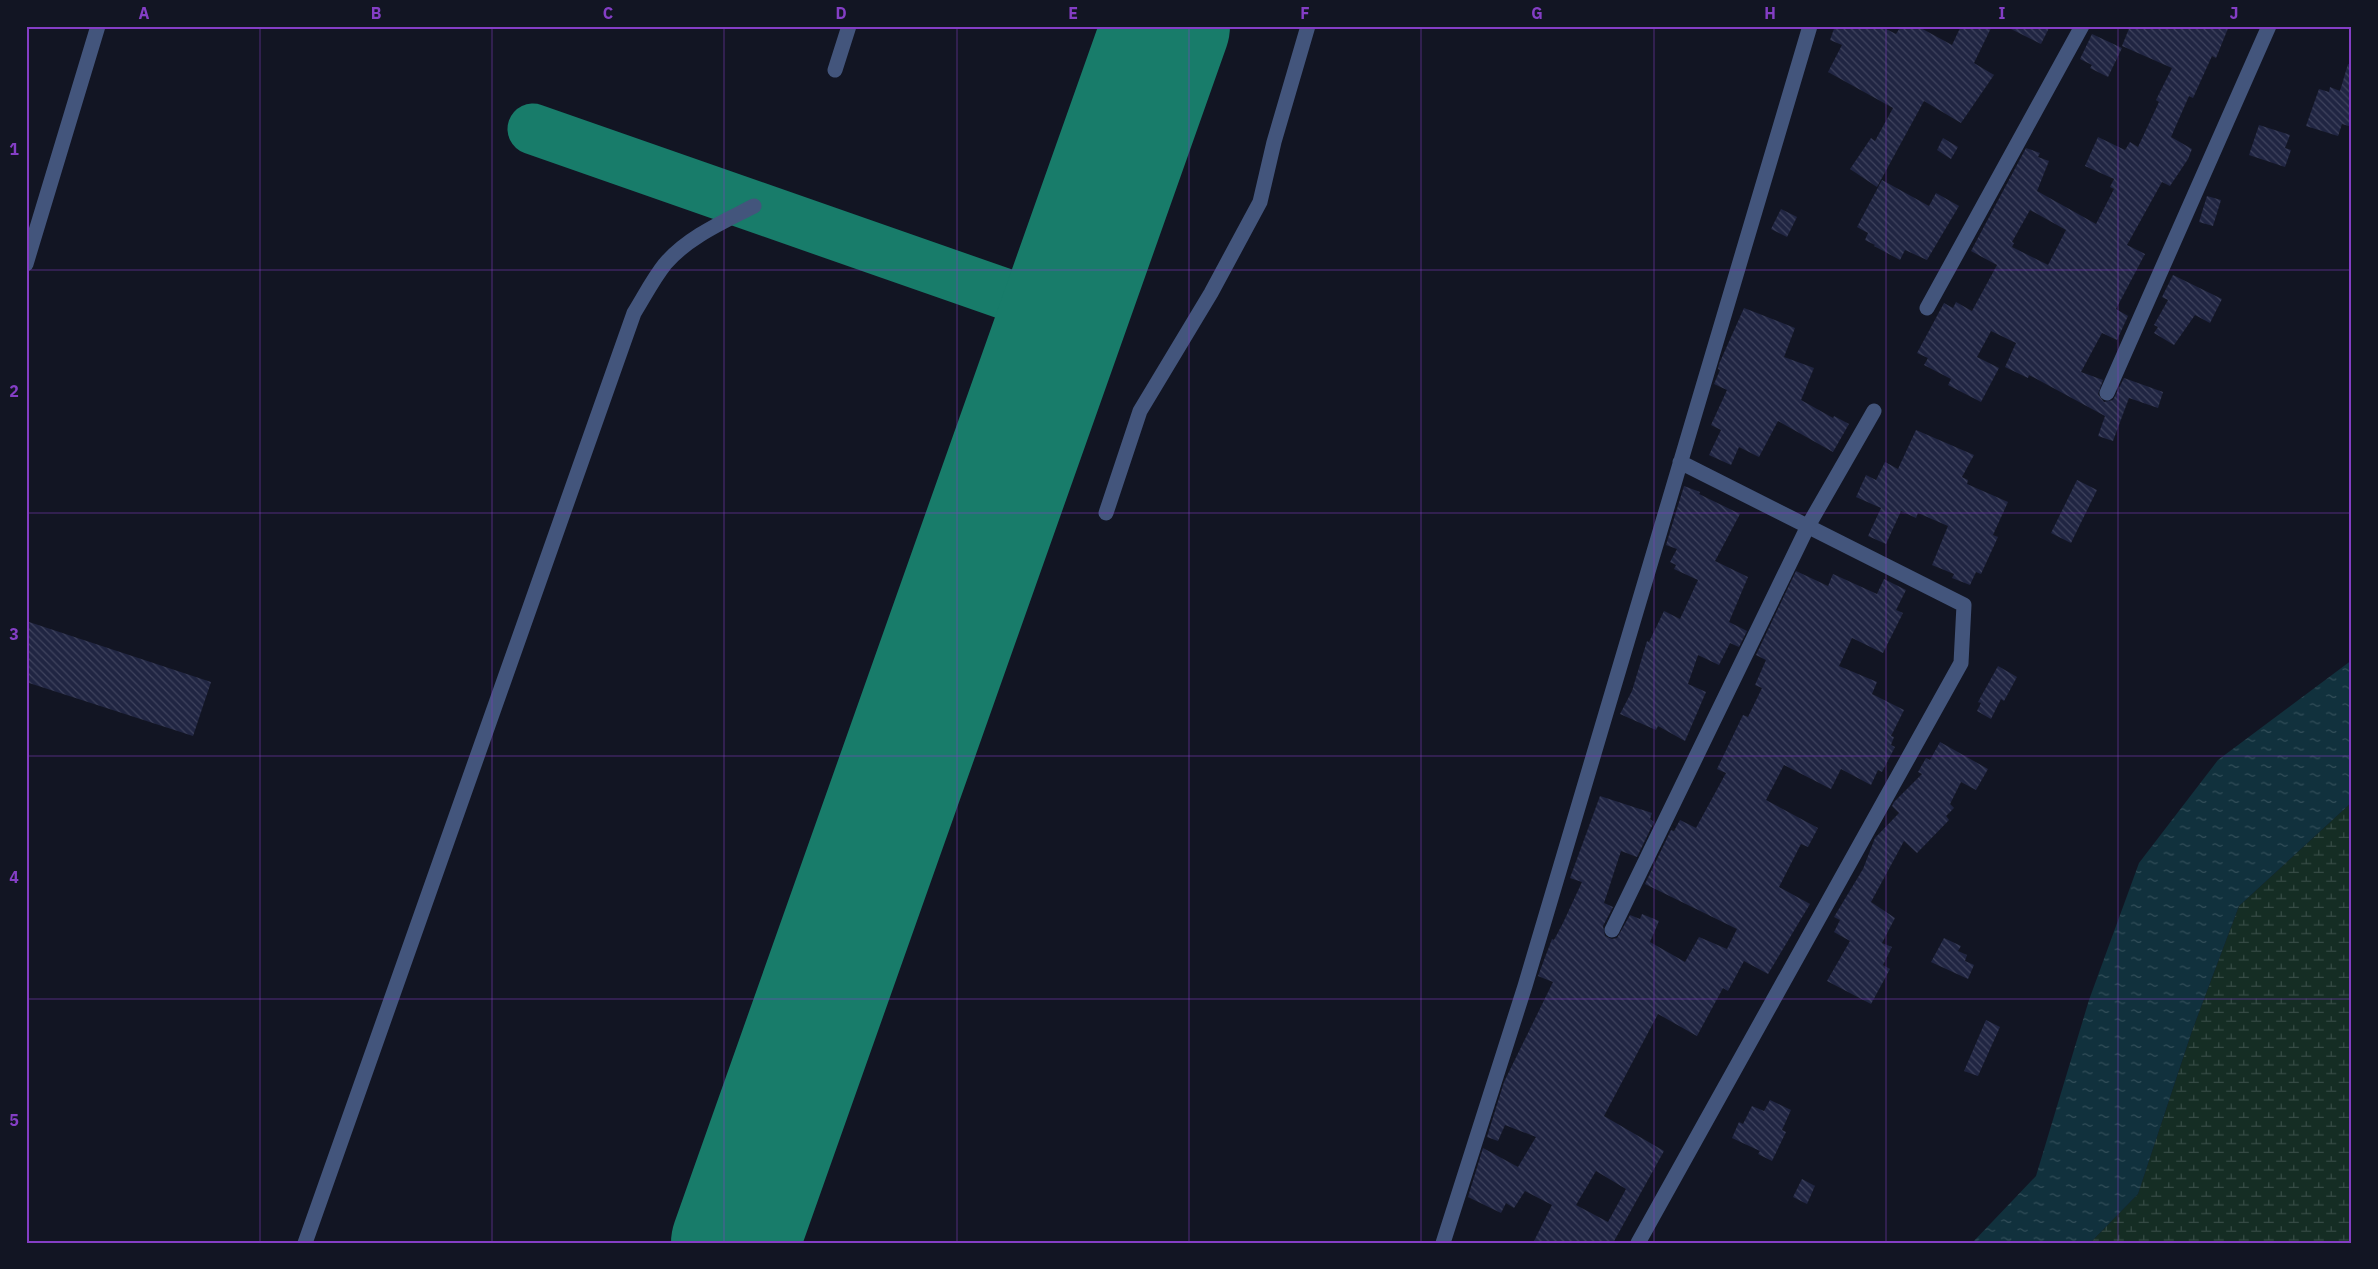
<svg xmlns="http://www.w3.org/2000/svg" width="2378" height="1269" font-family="'IBM Plex Sans',sans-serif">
	<defs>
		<pattern id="wetland-marsh" width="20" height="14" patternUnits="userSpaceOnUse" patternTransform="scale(1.25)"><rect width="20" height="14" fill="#152d24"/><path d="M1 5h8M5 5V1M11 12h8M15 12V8" fill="none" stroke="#364b45"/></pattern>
		<pattern id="water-ripples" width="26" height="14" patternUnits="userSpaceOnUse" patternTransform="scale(1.25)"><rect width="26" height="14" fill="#11313d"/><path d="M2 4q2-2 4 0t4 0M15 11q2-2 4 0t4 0" fill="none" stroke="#334f5a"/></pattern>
		<pattern id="building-back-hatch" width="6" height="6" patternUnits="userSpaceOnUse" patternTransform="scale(1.25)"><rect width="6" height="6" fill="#202542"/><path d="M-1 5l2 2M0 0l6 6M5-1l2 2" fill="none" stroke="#40445e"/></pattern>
	</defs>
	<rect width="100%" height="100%" fill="#121523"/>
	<path fill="url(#wetland-marsh)" d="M2352 802V1243H2090L2138 1194 2192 1031 2239 906Z"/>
	<path fill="url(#water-ripples)" d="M2352 660V802L2239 906 2192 1031 2138 1194 2090 1243H1972L2036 1176 2089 1000 2139 863 2218 760Z"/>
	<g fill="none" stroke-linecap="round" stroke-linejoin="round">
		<path stroke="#187c6a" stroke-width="51" d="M533 129 1065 315"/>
		<path stroke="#187c6a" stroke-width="128" d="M735 1243 1166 26"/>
	</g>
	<path fill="url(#building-back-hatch)" fill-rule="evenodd" d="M1835 26H1880L1896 34 1901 26H1917L1952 45 1961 26H1992L1974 63 1994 75 1961 123 1924 101 1877 187 1850 169 1871 138 1875 141 1893 108 1828 72 1842 45 1830 40Z
		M2005 26H2050L2041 44Z
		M2130 26H2229L2216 58 2212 56 2193 98 2189 96 2171 137 2192 149 2188 159 2170 186 2162 182 2127 245 2145 254 2116 309 2128 316 2117 340 2102 333 2081 372 2103 380 2098 394 2104 402 2113 400 2124 378 2163 392 2158 408 2129 398 2113 441 2098 436 2105 416 2029 375 2028 378 2005 367 2016 343 1991 331 1977 357 1999 368 1981 402 1948 385 1951 379 1924 365 1928 358 1917 353 1944 303 1953 308 1956 302 1972 311 1997 265 1971 251 2026 148 2040 153 2038 157 2049 161 2037 191 2096 224 2114 189 2110 187 2114 179 2085 166 2098 137 2125 150 2130 142 2138 147 2159 102 2156 100 2172 68 2122 46ZM2030 210 2066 230 2048 265 2012 247 2014 243 2012 242Z
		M2092 34 2122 48 2108 77 2090 68 2092 65 2080 59Z
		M2348 64 2352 65V127L2342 124 2338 136 2306 126 2319 89 2329 92 2330 87 2340 91Z
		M2259 125 2290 135 2285 148 2291 150 2285 167 2249 155Z
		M1943 138 1958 147 1951 159 1937 150Z
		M1882 180 1929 206 1936 193 1959 206 1927 260 1905 250 1900 260 1874 246 1875 245 1865 240 1868 233 1857 227Z
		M2207 196 2221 200 2213 226 2199 222Z
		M1781 209 1797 217 1787 237 1771 229Z
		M2173 275 2222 299 2210 323 2195 315 2174 345 2154 333 2158 327 2154 325 2168 300 2162 297Z
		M1744 308 1795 328 1784 357 1814 368 1801 400 1833 418 1834 416 1849 424 1833 452 1778 421 1759 457 1739 447 1731 465 1709 455 1721 430 1711 425 1727 390 1714 384 1720 370 1718 369 1719 364Z
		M1916 430 1974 455 1962 477 1968 480 1967 484 2008 502 1993 535 1998 537 1981 574 1976 572 1970 585 1952 578 1954 574 1932 565 1948 526 1918 513 1916 518 1901 511 1886 544 1868 536 1881 508 1856 497 1866 475 1876 480 1885 462 1898 469Z
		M2077 480 2097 490 2071 543 2051 533Z
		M1684 486 1700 492 1699 494 1740 514 1715 561 1748 577 1729 622 1747 631 1739 647 1730 643 1719 665 1698 655 1688 684 1706 692 1685 741 1658 726 1656 730 1620 714 1632 691 1647 641 1649 642 1664 611 1680 619 1698 580 1674 569 1676 565 1670 562 1677 549 1666 545Z
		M1796 571 1828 586 1833 574 1877 594 1884 579 1906 590 1896 610 1903 613 1883 653 1852 638 1839 666 1877 682 1872 694 1904 710 1891 736 1894 737 1891 745 1895 747 1882 772 1878 770 1871 785 1841 769 1831 789 1784 765 1766 800 1818 828 1808 847 1801 844 1779 887 1810 904 1768 974 1744 961 1728 991 1723 988 1697 1036 1658 1014 1604 1116 1664 1151 1613 1243H1533L1552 1205 1525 1191 1514 1208 1506 1203 1501 1213 1468 1197 1483 1148 1518 1167 1536 1137 1505 1125 1498 1141 1487 1137 1504 1082 1553 982 1538 976 1552 939 1554 940 1563 923 1582 882 1570 878 1600 796 1652 813 1650 819 1654 822 1637 857 1621 851 1604 903 1613 907 1603 926 1605 936 1612 939 1617 938 1630 915 1640 919 1642 914 1659 921 1650 942 1685 962 1699 937 1727 949 1737 929 1645 884 1671 830 1674 831 1680 820 1696 828 1726 773 1717 769 1743 715 1748 717 1762 688 1755 685 1766 660 1756 655ZM1596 1171 1626 1189 1608 1222 1576 1205Z
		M26 621 211 682 193 736 26 682Z
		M1998 666 2017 677 2004 701 2001 699 1991 719 1977 711 1981 703 1978 702Z
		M1940 742 1988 769 1976 790 1961 782 1950 804 1954 808 1946 816 1949 820 1917 853 1904 841 1871 902 1895 918 1882 943 1892 947 1883 965 1890 969 1871 1004 1827 981 1850 941 1834 932 1840 920 1834 917 1863 869 1875 838 1899 813 1892 806 1894 802 1922 774 1918 772 1926 758 1930 760Z
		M1944 938 1961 946 1958 951 1967 955 1965 961 1974 965 1968 979 1931 962Z
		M1986 1020 2000 1027 1978 1076 1964 1071Z
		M1770 1100 1791 1110 1782 1130 1786 1132 1772 1161 1758 1154 1760 1151 1732 1138 1739 1122 1743 1124 1752 1106 1764 1111Z
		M1802 1179 1815 1186 1807 1204 1793 1197Z"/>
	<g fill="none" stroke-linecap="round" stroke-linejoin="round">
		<path stroke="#43557c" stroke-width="15" d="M835 70 849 26
			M26 264 98 26
			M1927 308 2082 26
			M2107 393 2269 26
			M1106 513 1140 411 1211 293 1260 202 1274 142 1308 26
			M1612 930 1808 526 1874 411
			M305 1243 634 313C644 297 653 279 665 264 688 237 723 222 754 206
			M1443 1243 1525 986 1810 26
			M1638 1243 1961 663 1964 605 1680 462"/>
	</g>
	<path fill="none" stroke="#843ec5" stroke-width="1" stroke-opacity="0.55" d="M260 26V1243M492 26V1243M724 26V1243M957 26V1243M1189 26V1243M1421 26V1243M1654 26V1243M1886 26V1243M2118 26V1243M26 270H2352M26 513H2352M26 756H2352M26 999H2352"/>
	<rect width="2378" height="1269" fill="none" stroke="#121523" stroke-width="55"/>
	<rect x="28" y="28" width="2322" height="1214" fill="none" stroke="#843ec5" stroke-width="2"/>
	<g font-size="16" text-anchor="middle" font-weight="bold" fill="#843ec5">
		<text x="144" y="19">A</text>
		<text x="376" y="19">B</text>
		<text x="608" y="19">C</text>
		<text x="841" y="19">D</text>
		<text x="1073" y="19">E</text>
		<text x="1305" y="19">F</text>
		<text x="1537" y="19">G</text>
		<text x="1770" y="19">H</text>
		<text x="2002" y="19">I</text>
		<text x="2234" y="19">J</text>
		<text x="14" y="155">1</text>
		<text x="14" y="397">2</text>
		<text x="14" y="640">3</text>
		<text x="14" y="883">4</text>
		<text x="14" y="1126">5</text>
	</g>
</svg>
